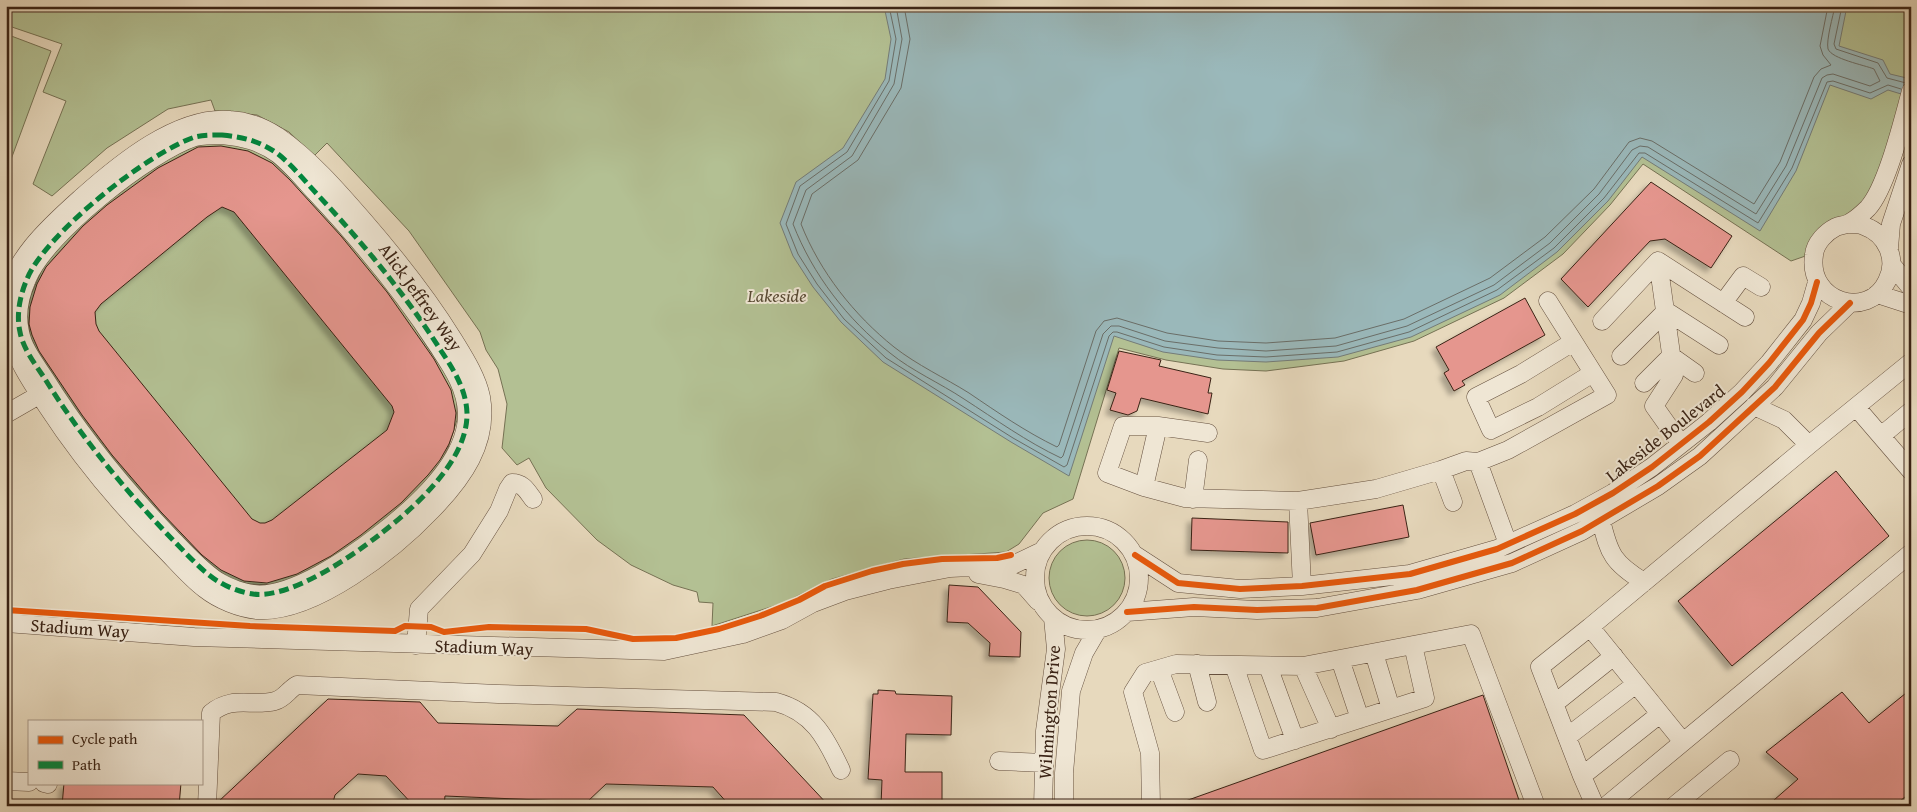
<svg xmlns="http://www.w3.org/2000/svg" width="1917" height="812" font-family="'Gentium Book Plus',serif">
	<defs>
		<filter id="shadow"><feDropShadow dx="-4.5" dy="4.5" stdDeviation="2.5" flood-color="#0004"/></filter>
	</defs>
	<rect width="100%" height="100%" fill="#e7d9bd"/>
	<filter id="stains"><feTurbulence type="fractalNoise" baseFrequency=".004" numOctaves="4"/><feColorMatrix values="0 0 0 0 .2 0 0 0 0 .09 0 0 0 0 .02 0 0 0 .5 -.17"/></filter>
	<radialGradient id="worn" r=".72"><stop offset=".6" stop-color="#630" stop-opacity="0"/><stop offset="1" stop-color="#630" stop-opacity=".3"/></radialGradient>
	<path fill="#b3c093" stroke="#767254" d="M6 6H1911V91L1884 179 1814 253 1791 261 1643 164 1610 205 1563 254 1504 298 1414 341 1344 361 1266 371 1223 369 1166 360 1119 348 1073 499 1043 513 1019 544 1006 552 904 559 832 579 783 603 712 626 713 603 699 602 697 592 673 585 631 565 597 540 546 488 529 458 517 465 502 448 507 404 498 369 486 350 480 332 409 231 327 143 314 156 289 132 257 115 215 111 211 100 168 109 107 148 52 196 33 184 66 101 43 92 62 44 6 25Z
		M6 34 51 51 6 173Z
		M216 141 247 146 267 156 314 201 385 283 450 381 457 400V420L448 448 442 460 421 487 387 518 345 551 298 579 274 585 249 584 235 581 218 572 145 501 82 421 39 356 30 336 27 312 31 295 43 267 65 241 92 214 156 165 192 147Z
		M1049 578a38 38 0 1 1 76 0a38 38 0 1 1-76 0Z"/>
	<path fill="#9ab8ba" stroke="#747c78" d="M884 6H1847L1839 46 1883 60 1890 74 1911 79V97L1888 90 1871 99 1830 85 1796 171 1760 231 1642 157 1608 201 1557 252 1500 295 1411 337 1338 357 1266 362 1217 360 1163 352 1114 336 1069 476 1011 442 883 362 841 322 813 287 793 256 780 223 796 182 843 148 885 79 891 39Z"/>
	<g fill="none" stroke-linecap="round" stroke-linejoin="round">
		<path stroke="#6a6e68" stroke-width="1" d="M889 6 896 39 889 81 847 152 800 186 786 224 798 254 817 284 844 319 886 358 1013 438 1064 467 1067 465 1109 336 1113 332H1117L1164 347 1217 355 1266 357 1337 352 1409 332 1497 290 1554 248 1604 198 1639 153H1645L1758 223 1792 168 1827 82 1833 81 1870 93 1888 85 1901 89
			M896 6 902 39 894 84 852 156 806 190 793 224C813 275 847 319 890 353 912 371 940 383 964 399 995 419 1027 442 1061 458L1063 456 1103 334 1111 326H1119L1165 341 1218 348 1266 351 1336 346 1407 326 1494 285 1550 243 1599 194 1632 150 1640 146 1648 147 1756 214 1786 166 1822 78 1827 75 1833 74 1870 86 1880 81 1874 69C1864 65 1832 59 1828 49 1826 40 1833 16 1835 6
			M904 6 910 39 901 88 858 160 812 194 801 224C820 272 854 315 894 347 917 365 945 378 969 393 997 412 1026 432 1057 447L1059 445 1096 331 1104 321 1117 318 1167 333 1218 341 1266 343 1335 338 1404 319 1490 278 1545 237 1594 189 1629 142 1640 138 1652 141 1754 204 1780 162 1814 77 1821 69 1831 65 1823 55 1820 46 1828 6
			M1842 6 1834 44 1836 49 1878 63 1887 78 1906 83"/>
	</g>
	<path fill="#e5968e" stroke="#3a2315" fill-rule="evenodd" filter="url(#shadow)" d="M221 146 248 151 272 163 290 180 341 236 387 292 434 359 451 390 456 413 454 430 449 444 440 460 428 475 401 503 361 535 331 556 297 574 267 583 244 581 221 570 202 555 161 512 112 455 82 415 39 351 32 335 29 324 30 307 37 284 46 267 83 226 107 205 158 168 198 147ZM222 207 234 212 392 406 394 412 387 430 272 520 265 523H260L252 519 99 331 96 324 95 312 101 304 207 217Z
		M1651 182 1732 236 1711 268 1665 239 1650 241 1588 307 1561 279Z
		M1525 298 1545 335 1462 381 1465 385 1454 391 1444 373 1449 370 1436 347Z
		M1119 351 1161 360 1159 366 1211 378 1208 393H1212L1208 414 1141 398 1137 411 1128 415 1110 410 1116 393 1107 390Z
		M1836 471 1889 536 1732 666 1678 601Z
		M1403 505 1409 537 1316 555 1310 523Z
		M1192 518 1288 522V553L1191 550Z
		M949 585 978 587 1021 632 1020 657 989 656 990 643 968 623 947 622Z
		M1911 689V792L1894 806H1785L1774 800 1798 779 1766 752 1842 692 1869 723Z
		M878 690 895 691 896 694 952 696 951 735 906 734 905 772H942V806H881L882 780 868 779 873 694H878Z
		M1483 695 1521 806H1177V804Z
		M328 699 420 702 438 723 558 726 577 709 744 715 829 806H730L713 787 606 784 587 802 445 796 444 806H414L386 776 358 774 335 795 332 806H218V802Z
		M64 783H181L179 806H62Z"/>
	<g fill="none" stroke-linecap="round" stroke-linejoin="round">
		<defs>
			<path id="minor" d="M222 135C243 137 260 141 278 154 292 165 304 180 316 193 361 241 402 290 438 346 451 366 466 387 467 413 468 461 414 508 379 535 351 557 290 599 253 594 244 593 229 588 221 583 204 574 185 552 171 538 124 489 81 437 45 379 36 365 23 349 20 332 16 315 20 295 27 279 45 234 149 152 195 137 203 135 213 135 222 135Z
				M1850 224C1854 224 1860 224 1864 226 1887 234 1898 260 1887 281 1868 321 1807 302 1814 255 1815 243 1826 232 1836 227 1841 225 1847 225 1851 222 1856 219 1863 213 1868 208 1887 187 1903 120 1911 91
				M1889 248 1891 224 1911 164
				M1658 261 1674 375 1654 406 1681 444
				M1658 261 1745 317
				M1892 265 1911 288
				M1877 294 1911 305
				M1723 303 1743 276 1761 287
				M6 305C8 262 53 223 82 197 119 164 178 115 230 120 247 121 263 127 277 136 310 159 337 190 363 220 396 258 427 297 453 339 464 357 477 377 481 397 489 443 462 479 432 510 395 549 314 614 257 610 239 608 219 600 205 589 190 578 177 562 164 549 120 505 81 458 47 406 29 379 14 356 6 324
				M1602 321 1658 261
				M1573 342 1521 374 1476 397 1491 430 1538 407 1593 373
				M1621 356 1666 311 1719 345
				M1644 383 1671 356 1695 373
				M1754 406 1784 420 1809 445 1911 362
				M1856 407 1911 471
				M6 414 39 395
				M1208 433 1158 426 1144 487 1185 498 1298 501 1376 489 1441 470 1453 502
				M1881 436 1911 411
				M1478 462 1508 544
				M1441 470 1466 461 1478 462 1508 450 1607 395 1548 301
				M1144 487 1107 473 1123 426H1158
				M1193 499 1198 460
				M1298 501 1302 586
				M1601 520C1609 554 1613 563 1644 582
				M1035 578a52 52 0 1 1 104 0a52 52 0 1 1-104 0Z
				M1135 555 1178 583 1240 589 1302 586 1410 574 1497 549 1575 514 1613 493 1652 467 1709 422 1742 392 1769 363 1803 320 1811 303 1817 282
				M978 574 1004 579 1024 585 1038 601
				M1127 612 1194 607 1257 610 1317 608 1417 590 1512 563 1582 531 1658 486 1700 456 1775 387 1819 333 1850 303
				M6 623 194 637 664 651 743 634 782 620 813 603 845 591 888 580 950 568 1013 565 1042 551
				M1590 627 1809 445
				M416 645 419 609 472 554 499 511 508 489 512 483C523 483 527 491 533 499
				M1374 653 1391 709
				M1340 659 1360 719
				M1197 664 1207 702
				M1234 665 1263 750 1425 698 1413 645
				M1268 666 1295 740
				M1303 666 1331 729
				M1159 669 1175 712
				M1554 704 1614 656
				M1567 737 1636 684
				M999 761 1044 763
				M1582 776 1660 714
				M6 781 29 782
				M44 783 48 784
				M207 806 211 713C233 695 251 707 275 701 285 698 288 690 297 685L498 694 776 702C813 712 826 738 841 770
				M1043 806 1045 731 1056 649 1053 618
				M1064 806V773L1071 691 1084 653 1098 629
				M1151 806 1150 753 1133 692 1145 673 1176 664 1303 666 1471 634 1536 806
				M1595 806 1582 776 1540 667 1590 627 1683 742
				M1606 806 1911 553
				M1674 806 1730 760"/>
		</defs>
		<use href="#minor" stroke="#65503f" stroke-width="19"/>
		<use href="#minor" stroke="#efe6d4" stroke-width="18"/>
		<path stroke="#00873e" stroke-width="5" stroke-dasharray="10 5" stroke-linecap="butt" d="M222 135C243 137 260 141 278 154 292 165 304 180 316 193 361 241 402 290 438 346 451 366 466 387 467 413 468 461 414 508 379 535 351 557 290 599 253 594 244 593 229 588 221 583 204 574 185 552 171 538 124 489 81 437 45 379 36 365 23 349 20 332 16 315 20 295 27 279 45 234 149 152 195 137 203 135 213 135 222 135Z"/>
		<defs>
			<path id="cycleway" d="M1135 555 1178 583 1240 589 1302 586 1410 574 1497 549 1575 514 1613 493 1652 467 1709 422 1742 392 1769 363 1803 320 1811 303 1817 282
				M6 610 250 626 395 631 405 626 431 627 444 632 489 627 586 629 633 639 676 638 719 629 760 616 799 600 825 586 872 571 903 564 942 559 997 558 1011 555
				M1127 612 1194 607 1257 610 1317 608 1417 590 1512 563 1582 531 1658 486 1700 456 1775 387 1819 333 1850 303"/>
		</defs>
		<use href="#cycleway" stroke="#efe6d4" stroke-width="9"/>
		<use href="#cycleway" stroke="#e8590c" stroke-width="6"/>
	</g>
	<g text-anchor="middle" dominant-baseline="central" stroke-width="4" stroke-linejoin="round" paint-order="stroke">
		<g font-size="18" font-style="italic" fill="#584a34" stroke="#efe6d4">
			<text x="777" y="295">Lakeside</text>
		</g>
		<g font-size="18" fill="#3a2315" stroke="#efe6d4">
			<text transform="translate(421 297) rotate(54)">Alick Jeffrey Way</text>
			<text transform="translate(1665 433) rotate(-38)">Lakeside Boulevard</text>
			<text transform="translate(80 628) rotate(4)">Stadium Way</text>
			<text transform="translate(484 647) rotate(2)">Stadium Way</text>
			<text transform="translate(1049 712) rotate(-86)">Wilmington Drive</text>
		</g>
	</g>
	<rect width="1917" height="812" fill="none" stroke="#e7d9bd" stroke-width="25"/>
	<rect x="8" y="8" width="1902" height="797" fill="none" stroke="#3a2315" stroke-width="2.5"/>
	<rect x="12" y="12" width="1892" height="787" fill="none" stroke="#3a2315"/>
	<rect x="28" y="720" width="175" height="65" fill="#efe6d4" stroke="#a79888"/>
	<rect x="38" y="736" width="25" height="8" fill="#e8590c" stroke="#a79888"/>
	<text x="72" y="744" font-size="15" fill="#3a2315">Cycle path</text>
	<rect x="38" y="761" width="25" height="8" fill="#00873e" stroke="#a79888"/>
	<text x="72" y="770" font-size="15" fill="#3a2315">Path</text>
	<rect width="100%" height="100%" filter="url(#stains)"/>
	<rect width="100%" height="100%" fill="url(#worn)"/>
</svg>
